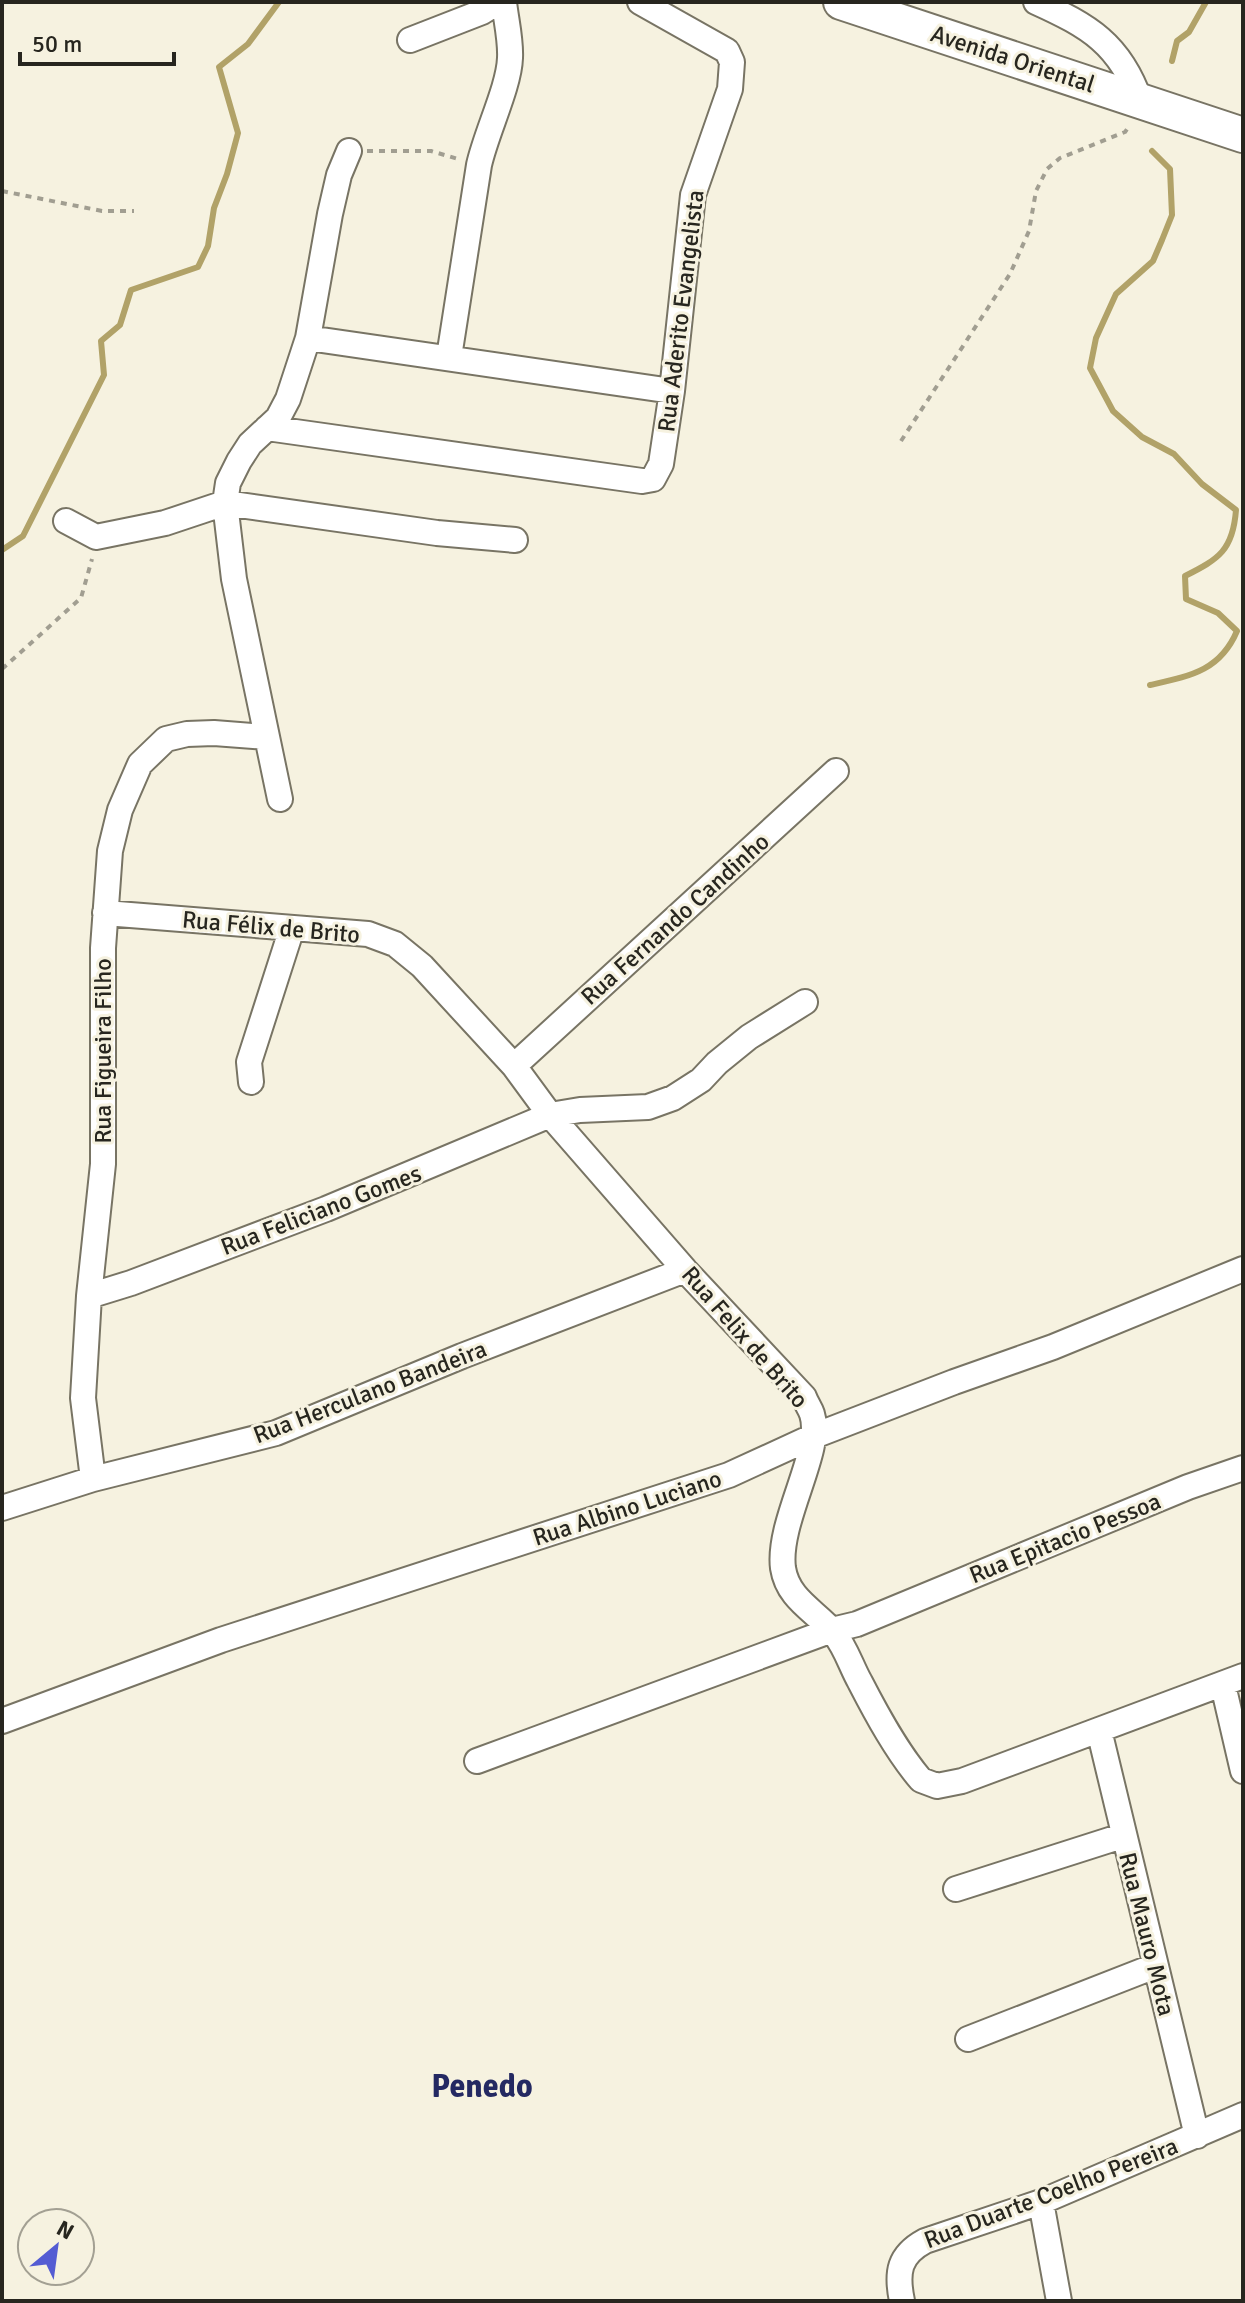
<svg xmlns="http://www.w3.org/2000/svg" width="1245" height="2303" font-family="Signika,sans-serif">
	<rect width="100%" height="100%" fill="#f6f2e0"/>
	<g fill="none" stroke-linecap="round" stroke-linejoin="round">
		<path stroke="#b1a268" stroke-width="6" d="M1172 61 1177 41 1189 32 1206 2
			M2 550 23 536 104 375 101 341 120 325 131 290 198 267 208 246 214 208 227 174 238 133 219 67 248 44 279 2
			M1150 685C1190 676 1220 671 1237 631L1218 613 1186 599 1185 576C1219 559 1233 550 1236 510L1202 484 1174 454 1142 437 1113 411 1090 368 1096 338 1116 294 1153 261 1162 240 1172 215 1170 169 1152 151"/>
		<defs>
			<path id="street" d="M1036 2C1089 26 1120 44 1140 101
				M410 40 482 12 498 2
				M308 338 672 391
				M449 357 479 165C486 133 509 87 510 58 511 40 506 20 504 2
				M267 428 642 481 653 479 661 464 672 391 693 195 730 89 732 62 727 51 640 2
				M66 521 96 537 165 523 225 503 437 533 515 540
				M280 799 234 579 225 503 228 483 239 461 250 444 278 418 288 399 308 338 330 214 339 175 349 151
				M105 913 368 934 395 944 422 966 514 1066 550 1115 685 1270 804 1397C806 1403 810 1408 812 1414 824 1450 777 1521 783 1568 788 1600 816 1611 834 1633 846 1648 851 1666 860 1682 877 1715 897 1752 921 1780L937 1786 962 1781 1243 1676
				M514 1066 836 771
				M251 1082 249 1062 292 928
				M89 1296 131 1283 326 1209 550 1115 580 1110 648 1107 673 1098 701 1080 717 1063 749 1037 805 1002
				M93 1479 83 1398 89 1296 103 1164V948L110 851 120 810 140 764 166 739 187 734 214 733 266 737
				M2 1508 93 1479 276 1433 462 1356 685 1270
				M1223 1685 1243 1771
				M2 1721 221 1640 729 1475 814 1436 954 1382 1053 1347 1243 1269
				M1099 1730 1197 2136
				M477 1761 832 1630 857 1624 1188 1487 1243 1468
				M956 1889 1122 1836
				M968 2039 1155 1966
				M1041 2202 1059 2301
				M902 2301C896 2272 899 2255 925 2241L1041 2202 1243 2115"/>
			<path id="secondary" d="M841 2 1243 135"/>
		</defs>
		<use href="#street" stroke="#787464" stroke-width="28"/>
		<use href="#secondary" stroke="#787464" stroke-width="38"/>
		<path stroke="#a19e91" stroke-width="4" stroke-dasharray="6 6" stroke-linecap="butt" d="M367 151H431L458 159
			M2 191 102 211H134
			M901 441 1010 274 1029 231 1036 191 1047 169 1060 158 1125 132 1130 125
			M2 669 81 598 92 559"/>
		<use href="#street" stroke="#fff" stroke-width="24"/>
		<use href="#secondary" stroke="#fff" stroke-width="34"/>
	</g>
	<g text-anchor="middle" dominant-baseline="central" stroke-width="6" stroke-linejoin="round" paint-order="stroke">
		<g font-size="24" fill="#27261f" stroke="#f6f2e0">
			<text transform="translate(1013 59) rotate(18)">Avenida Oriental</text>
			<text transform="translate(681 311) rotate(-83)">Rua Aderito Evangelista</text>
			<text transform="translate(675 919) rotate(-42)">Rua Fernando Candinho</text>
			<text transform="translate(271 927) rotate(5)">Rua Félix de Brito</text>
			<text transform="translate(103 1051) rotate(-90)">Rua Figueira Filho</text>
			<text transform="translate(321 1210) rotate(-21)">Rua Feliciano Gomes</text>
			<text transform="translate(745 1337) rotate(49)">Rua Felix de Brito</text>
			<text transform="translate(370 1392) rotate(-21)">Rua Herculano Bandeira</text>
			<text transform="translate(627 1508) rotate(-18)">Rua Albino Luciano</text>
			<text transform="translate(1065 1538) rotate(-22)">Rua Epitacio Pessoa</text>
			<text transform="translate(1147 1934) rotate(76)">Rua Mauro Mota</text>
			<text transform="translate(1051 2193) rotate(-21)">Rua Duarte Coelho Pereira</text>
		</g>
		<g font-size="32" font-weight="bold" fill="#242962" stroke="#f6f2e0">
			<text x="482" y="2086">Penedo</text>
		</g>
	</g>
	<rect width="1245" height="2303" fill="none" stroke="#27261f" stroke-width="8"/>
	<g transform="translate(56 2247) rotate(29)"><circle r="38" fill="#f6f2e0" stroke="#a3a093" stroke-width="2"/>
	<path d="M0-6L14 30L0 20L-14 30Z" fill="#545cd3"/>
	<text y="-12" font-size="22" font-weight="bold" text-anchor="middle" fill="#27261f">N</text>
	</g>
	<path d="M20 52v12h154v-12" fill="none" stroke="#27261f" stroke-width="4"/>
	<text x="32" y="52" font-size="24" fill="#27261f" stroke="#f6f2e0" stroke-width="6" paint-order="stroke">50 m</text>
</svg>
